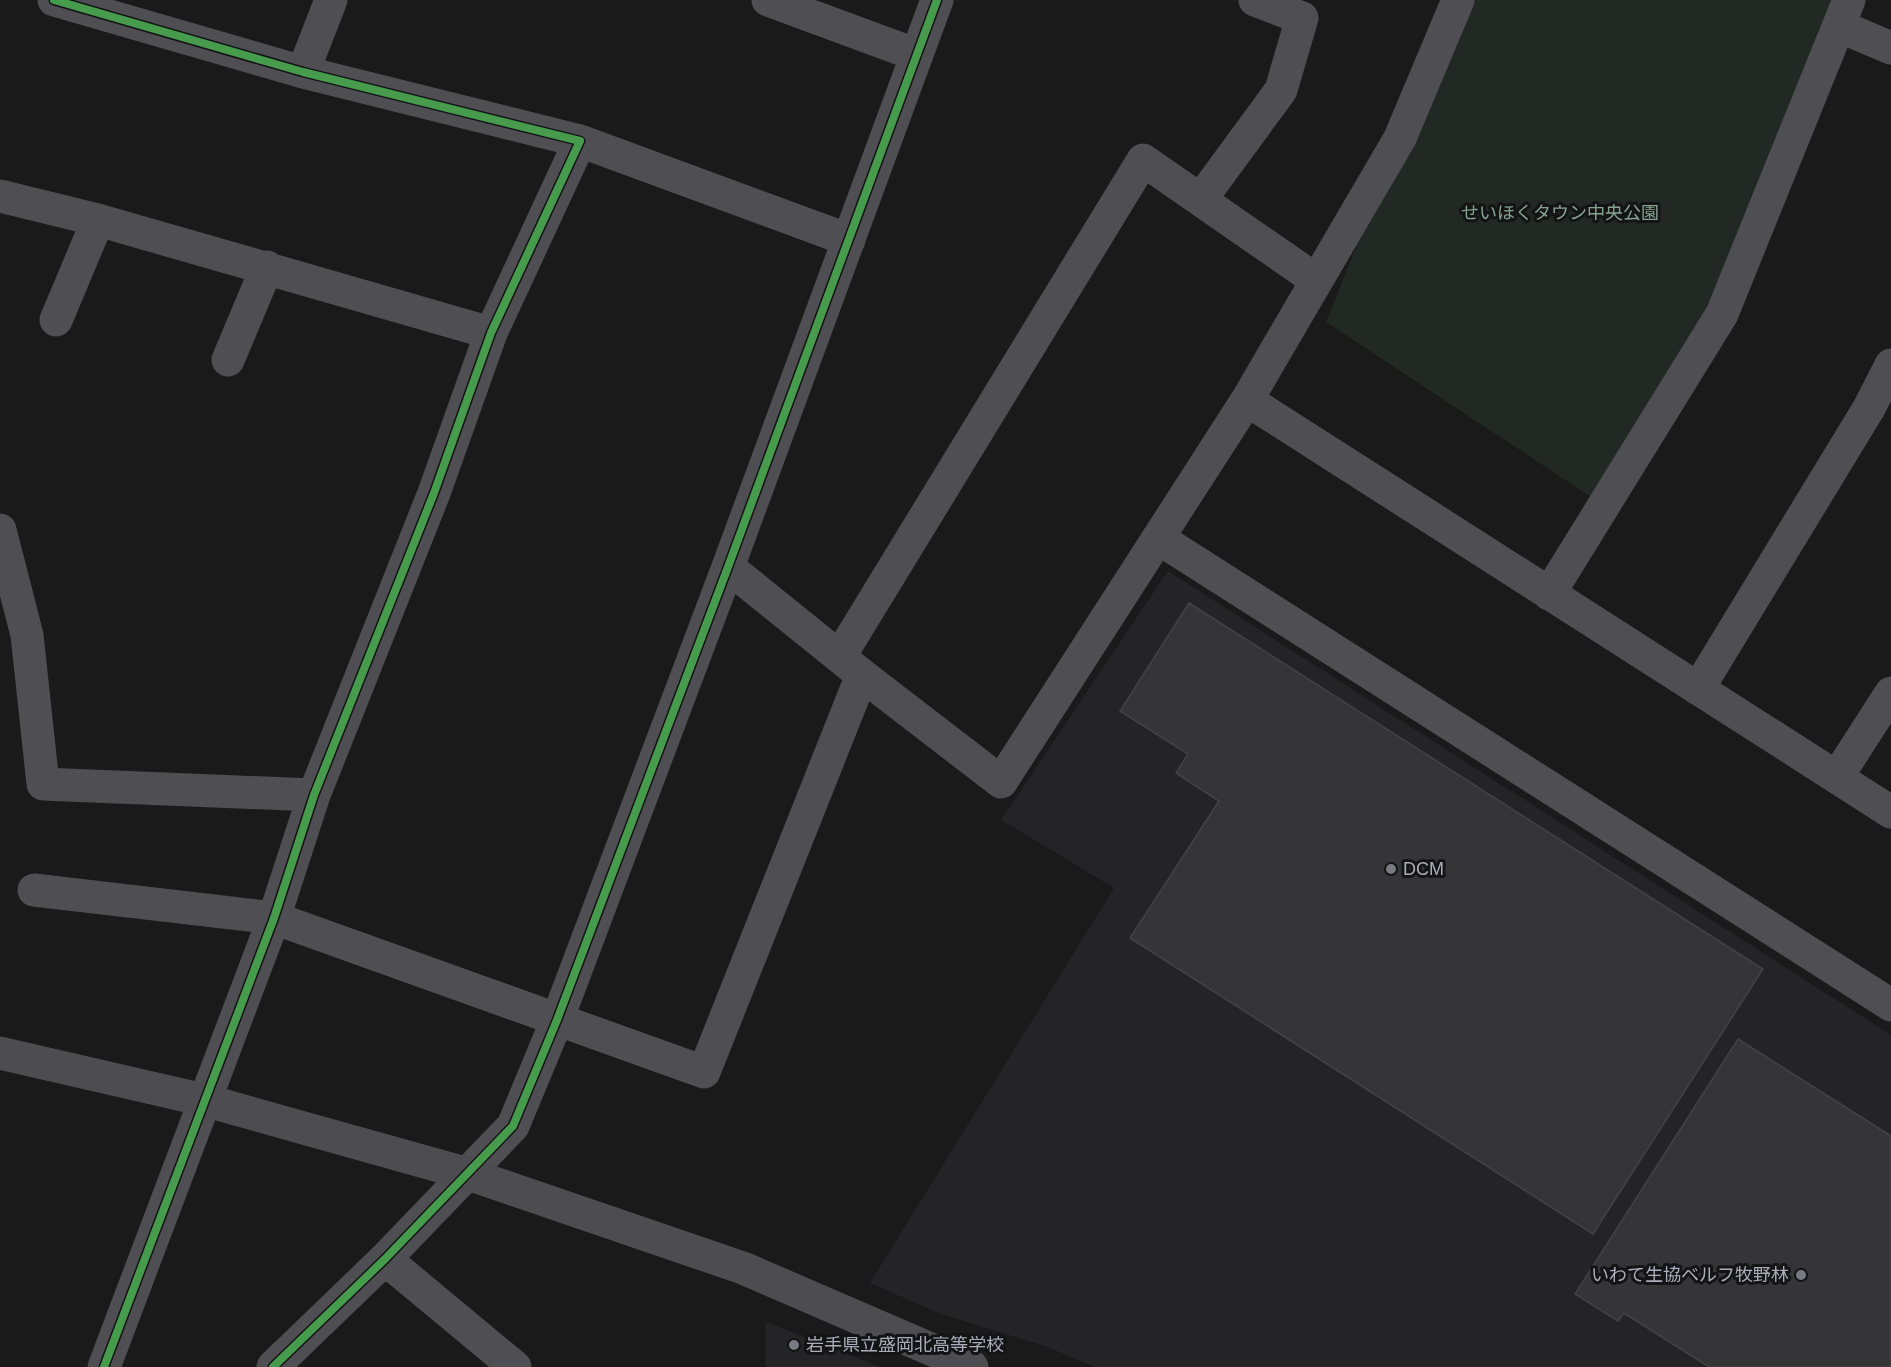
<svg xmlns="http://www.w3.org/2000/svg" width="1891" height="1367" font-family="Arial,'Noto Sans JP',sans-serif">
	<rect width="100%" height="100%" fill="#1a1a1a"/>
	<path fill="#242426" d="M1168 571 1891 1035V1367H1094L1048 1347 941 1314 870 1283 1114 888 1001 820Z
		M766 1322 881 1367H765Z"/>
	<path fill="#222924" d="M1474 0H1833L1718 296 1594 499 1326 322 1400 138Z"/>
	<path fill="#353436" stroke="#434246" stroke-width="1.5" d="M1189 603 1763 969 1593 1234 1130 938 1219 801 1176 773 1188 754 1120 711Z
		M1738 1039 1891 1136V1367H1709L1624 1313 1618 1321 1575 1294Z"/>
	<g fill="none" stroke-linecap="round" stroke-linejoin="round">
		<path stroke="#4e4e53" stroke-width="33" d="M54 0 303 72 580 141 491 333 434 493 314 795 274 918 104 1367
			M768 0 917 55
			M1458 0 1400 138 1247 400 1891 812
			M1839 26 1891 48
			M303 72 331 0
			M580 141 849 240
			M0 196 98 220 491 333
			M1201 199 1281 90 1302 18 1255 0
			M56 320 98 220
			M228 360 267 267
			M0 530 27 635 43 784 314 795
			M1158 538 1891 1005
			M728 567 862 675 1001 782 1247 400
			M1549 594 1722 314 1849 0
			M840 656 1143 160 1316 280
			M1698 689 1869 408 1891 365
			M1837 777 1891 693
			M34 890 274 918 704 1072 862 675
			M385 1259 515 1367
			M273 1367 385 1259 513 1126 557 1020 728 567 937 0"/>
		<path stroke="#4d4d51" stroke-width="33" d="M0 1053 204 1100 468 1174 743 1268 972 1367"/>
		<defs>
			<path id="cycleway" d="M54 0 303 72 580 141 491 333 434 493 314 795 274 918 104 1367
				M273 1367 385 1259 513 1126 557 1020 728 567 937 0"/>
		</defs>
		<use href="#cycleway" stroke="#141416" stroke-width="11"/>
		<use href="#cycleway" stroke="#469c4c" stroke-width="8"/>
	</g>
	<g fill="#797982" stroke="#141416" stroke-width="2">
		<circle cx="1391" cy="869" r="6"/>
		<circle cx="1801" cy="1275" r="6"/>
		<circle cx="794" cy="1345" r="6"/>
	</g>
	<g text-anchor="middle" dominant-baseline="central" stroke-width="6" stroke-linejoin="round" paint-order="stroke">
		<g font-size="18" fill="#84a48e" stroke="#141416">
			<text x="1560" y="213">せいほくタウン中央公園</text>
		</g>
		<g font-size="18" fill="#acacba" stroke="#141416" text-anchor="start">
			<text x="1403" y="869">DCM</text>
			<text x="1789" y="1275" text-anchor="end">いわて生協ベルフ牧野林</text>
			<text x="806" y="1345">岩手県立盛岡北高等学校</text>
		</g>
	</g>
</svg>
